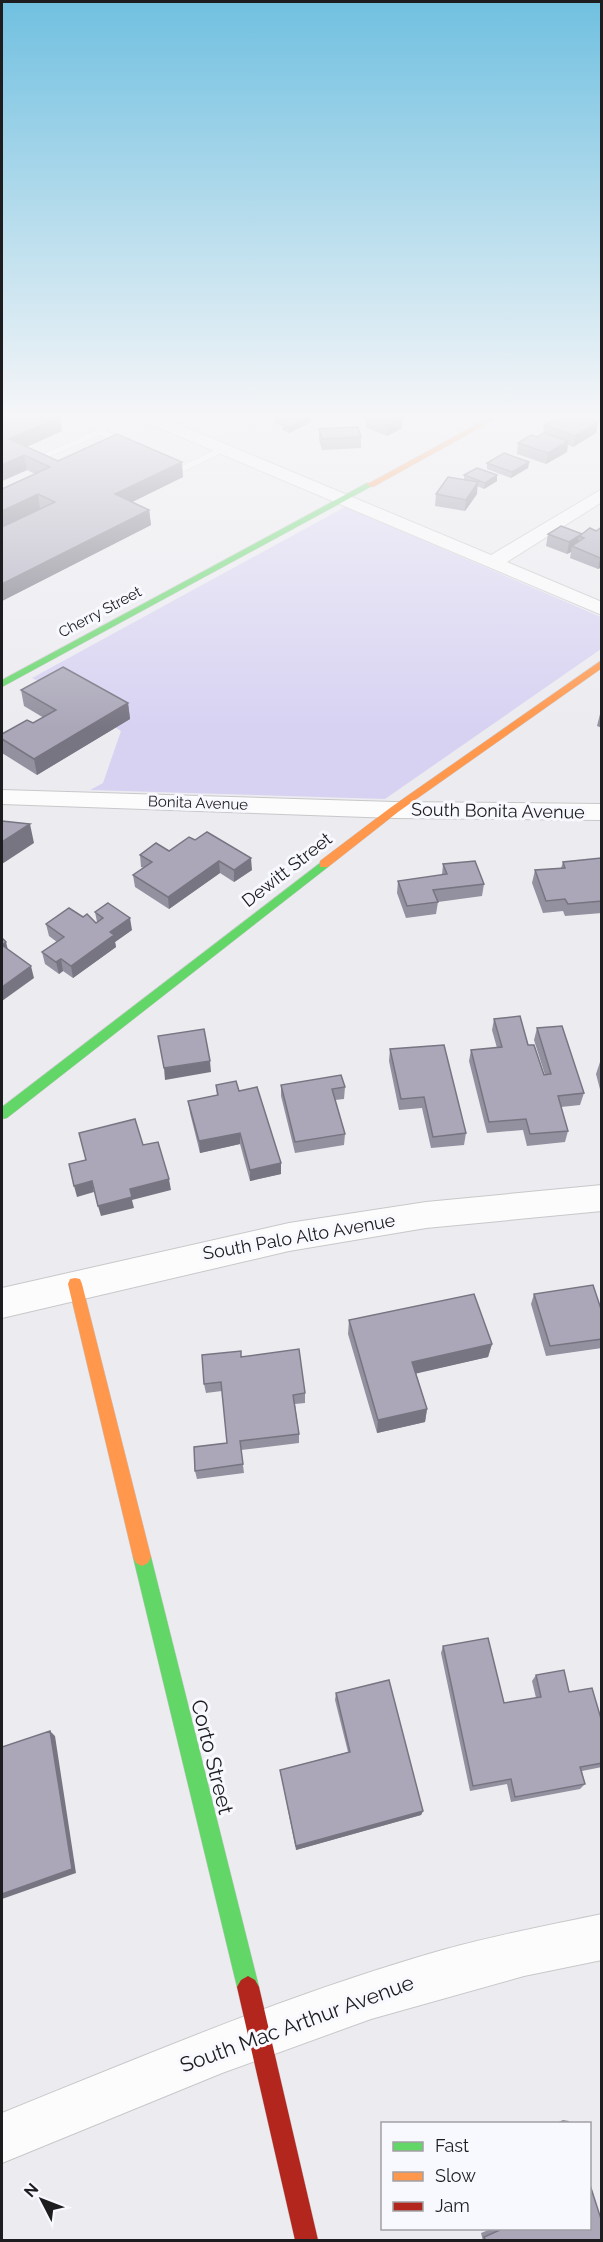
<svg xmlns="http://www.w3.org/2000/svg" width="603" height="2242" font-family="Raleway,sans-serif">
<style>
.green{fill:#d7d2f2}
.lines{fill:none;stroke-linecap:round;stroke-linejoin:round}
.lane-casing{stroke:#c8c8ca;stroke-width:1}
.street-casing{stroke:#c8c8ca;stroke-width:2}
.fast-casing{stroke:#c8c8ca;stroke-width:1}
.slow-casing{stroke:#c8c8ca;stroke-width:1}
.jam-casing{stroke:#c8c8ca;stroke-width:1}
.lane{fill:#fcfcfd;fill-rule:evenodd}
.street{fill:#fcfcfd;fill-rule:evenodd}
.fast{fill:#63d668;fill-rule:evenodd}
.slow{fill:#ff974d;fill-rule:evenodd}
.jam{fill:#b3261e;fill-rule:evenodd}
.wall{fill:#93909f}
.shaded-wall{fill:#787582}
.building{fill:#aba7b9;stroke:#787582;stroke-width:1.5}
.labels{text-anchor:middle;stroke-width:6;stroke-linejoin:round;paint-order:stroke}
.far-street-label{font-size:15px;fill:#1d1d1f;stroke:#f8f8ff}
.street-label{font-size:18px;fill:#1d1d1f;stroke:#f8f8ff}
.near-street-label{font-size:21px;fill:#1d1d1f;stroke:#f8f8ff}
</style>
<rect width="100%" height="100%" fill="#ecebf0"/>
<path class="green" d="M345,507L601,617V649L385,799L90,790L103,783L121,731L60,692L32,678Z"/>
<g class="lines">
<g class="lane-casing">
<path id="lane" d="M105,415H113L105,431L133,443V447H127L100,435L39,461L32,459L97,430Z
M223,446L227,449L226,451L184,471L162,460L166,457L184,465Z"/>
</g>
<g class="street-casing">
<path id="street" d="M134,415H156L491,555L602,489V502L507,562L602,602V615L136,418Z
M2,790L394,802L602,804V820L394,818L2,804Z
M602,1185V1211L426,1228L289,1251L2,1318V1288L289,1223L426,1202Z
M602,1914V1960L524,1976L371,2019L222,2073L2,2163V2113C148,2054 294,1992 446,1949C497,1935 549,1925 602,1914Z"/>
</g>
<g class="fast-casing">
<path id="fast" d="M367,483L374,485L2,687V680Z
M324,860L330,864L328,867L7,1118L2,1119V1107Z
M142,1548L148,1551L151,1557L259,1987L255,1994L248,1998L241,1994L237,1987L133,1557L136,1551Z"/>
</g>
<g class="slow-casing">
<path id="slow" d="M494,415H503L373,487L366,485Z
M602,660V668L398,812L328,867H320V861L390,808Z
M75,1278L80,1279L82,1284L151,1557L148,1563L142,1566L136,1563L133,1557L68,1284L70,1279Z"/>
</g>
<g class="jam-casing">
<path id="jam" d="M248,1976L255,1980L259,1987L318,2240H295L237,1987L241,1980Z"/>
</g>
<use href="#lane" class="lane"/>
<use href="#street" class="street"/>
<use href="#fast" class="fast"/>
<use href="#slow" class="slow"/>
<use href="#jam" class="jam"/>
</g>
<path class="wall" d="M2,415L62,431L27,447L58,461L183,477L132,502L149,510L151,525L2,601V489L35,474L27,470L2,481Z
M366,415H400V416L403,417L402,428L387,436L366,428Z
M311,416V422L289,433L282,430V426L274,423V417Z
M544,425L596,433L573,447L568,445L567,452L546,464L517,454L518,443L537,437L543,433Z
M319,429L361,437V448L322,450L319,440Z
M529,462L528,468L511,478L487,469V463Z
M464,475H497V481L484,489L477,486V494L465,511L435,506L436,494L464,480Z
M596,531L602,567L598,569L570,558L571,552L567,554L546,546L548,534H582Z
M21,690L128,703L130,719L37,775L2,753V734L33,723L44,718L24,706Z
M602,713V728L597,726L600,714Z
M189,837L252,870L234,882L220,873L169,909L135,887L133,875L144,868L141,867L140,855L169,851Z
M602,860V913L565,916L563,911L543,913L532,883L535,870L561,868L563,862Z
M443,864L484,884L482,896L438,902L436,914L406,918L397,893L398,881L442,875Z
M95,912L132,930L115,942L116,947L73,978L63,971L59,974L45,964L42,952L57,942L49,936L46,924L83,917L96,923L97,922Z
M494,1019L528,1045L544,1075H545L534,1040L537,1028L584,1093L580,1105L561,1107L568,1131L565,1142L527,1146L523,1130L487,1133L469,1061L471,1050L497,1048L492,1030Z
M390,1049L466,1133L464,1145L431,1148L422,1108L399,1110L389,1061Z
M600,1062H602V1097L596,1074Z
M216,1085L239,1091L281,1163V1174L250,1181L240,1144L200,1153L190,1113L188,1101L217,1096Z
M281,1085L345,1087L344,1099L335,1100L345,1134L344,1145L295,1153L281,1096Z
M534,1294L602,1312V1348L546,1356L531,1304Z
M349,1320L492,1344L488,1357L416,1373L427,1409L425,1422L377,1433L348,1334Z
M241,1357L305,1393V1403L295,1404L299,1434V1443L241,1450L244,1473L197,1479L195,1471L227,1443L222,1391L206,1393L204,1384Z
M443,1646L504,1703L536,1698L532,1681L536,1675L569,1692L602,1722V1767L582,1771L585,1784L580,1789L511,1802L507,1784L470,1791L441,1653Z
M336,1693L423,1811L421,1815L296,1850L280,1770L348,1752L335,1700Z
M563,2120L569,2121V2124H554Z
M491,2229H590L602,2241H483L481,2233Z"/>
<path class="shaded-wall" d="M391,415H400L399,419L403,417L402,428L387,436L388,425Z
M311,416V422L289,433V427Z
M60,417L62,431L12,453L9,439Z
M598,422L596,433L573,447L575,436Z
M568,441L567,452L546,464L548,453Z
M24,455L27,470L2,481V465Z
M182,462L183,477L116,510L115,494Z
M529,462L528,468L511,478L512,472Z
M497,475V481L484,489L485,483Z
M478,482L477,494L465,511L466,500Z
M38,494L40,509L2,527V511Z
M149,510L151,525L2,601V584Z
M579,536L577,548L572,546L571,552L567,554L569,542Z
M602,557V567L598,569L600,558Z
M128,703L130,719L37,775L34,759Z
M30,824L34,843L2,864V842Z
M251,858L252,870L234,882V870Z
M219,861L220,873L169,909L168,897Z
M130,918L132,930L115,942L116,947L73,978L71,966L110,932Z
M6,942L9,954L2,945Z
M61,959L63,971L59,974L56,962Z
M31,966L34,978L2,1001V987Z
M210,1061L211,1072L165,1080L164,1068Z
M240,1133V1144L200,1153L199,1141Z
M281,1163V1174L250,1181V1170Z
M169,1179L171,1190L132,1200L134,1208L101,1216L98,1206L130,1189Z
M92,1181L94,1192L77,1197L74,1186Z
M492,1344L488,1357L410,1375L412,1362Z
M427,1409L425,1422L377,1433L378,1420Z
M50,1731L55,1736L76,1873L2,1899V1894Z
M423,1811L421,1815L296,1850V1846Z"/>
<path class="building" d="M2,415H56L60,417L9,439L58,461L117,434L182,462L115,494L149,510L2,584V527L55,502L38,494L2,511V489L50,467L24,455L2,465Z
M278,415H307L311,416L289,427L282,424L286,422L274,417Z
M371,415H396L403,417L388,425L366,417Z
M570,415H578L598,422L575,436L544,425L557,418L562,420Z
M358,427L361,437L322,439L319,429Z
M544,433L568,441L548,453L518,443L531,435L537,437Z
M504,453L529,462L512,472L487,463Z
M477,468L497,475L485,483L464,475Z
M448,477L478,482L466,500L436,494Z
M561,526L582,534L590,528L596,531L602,527V557L600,558L572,546L584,538L579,536L582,534L569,542L548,534Z
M63,667L128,703L34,759L2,739V734L27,720L33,723L56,710L21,690Z
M2,821L30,824L2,842Z
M207,832L251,858L234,870L219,861L168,897L133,875L152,862L140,855L156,843L169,851L189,837L195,840Z
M601,858L602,860V901L568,904L565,899L546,901L535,870L565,868L563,862Z
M475,861L484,884L433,890L438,902L407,906L398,881L447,874L443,864Z
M108,903L130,918L110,932L114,935L71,966L61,959L56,962L42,952L64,937L46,924L69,908L83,917L87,914L96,923L103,918L95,912Z
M2,938L6,942L2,945L31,966L2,987Z
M520,1016L528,1045H534L544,1075L551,1074L537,1028L562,1026L584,1093L558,1096L568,1131L530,1134L526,1119L489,1122L471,1050L502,1047L494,1019Z
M204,1029L210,1061L164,1068L158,1036Z
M444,1045L466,1133L433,1137L424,1097L401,1099L390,1049Z
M341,1075L345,1087L332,1089L345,1134L295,1142L281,1085Z
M236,1081L239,1091L257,1087L281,1163L250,1170L240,1133L199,1141L188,1101L218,1095L216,1085Z
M135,1119L143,1145L158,1142L169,1179L130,1189L132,1197L98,1206L92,1181L74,1186L69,1164L86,1160L79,1133Z
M593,1285L602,1312V1339L550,1346L534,1294Z
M474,1294L492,1344L412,1362L427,1409L378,1420L349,1320Z
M299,1349L305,1393L293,1395L299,1434L240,1441L243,1464L195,1471L194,1447L227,1443L221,1382L204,1384L202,1355L241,1351V1357Z
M488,1638L504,1703L541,1697L536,1675L564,1670L569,1692L592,1688L602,1722V1763L580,1767L585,1784L515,1797L511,1779L473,1786L443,1646Z
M389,1680L423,1811L296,1846L280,1770L350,1752L336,1693Z
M50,1731L72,1869L2,1894V1747Z
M590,2185L602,2222V2241H486L484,2237L502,2229H590Z"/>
<linearGradient id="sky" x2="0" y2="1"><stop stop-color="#70c0e0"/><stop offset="0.57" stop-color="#f6f6f8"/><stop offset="1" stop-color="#f6f6f8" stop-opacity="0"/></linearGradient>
<rect width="603" height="729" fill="url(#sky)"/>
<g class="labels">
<g class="far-street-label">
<text transform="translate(100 612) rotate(-28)" y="5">Cherry Street</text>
<text transform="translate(198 803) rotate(2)" y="5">Bonita Avenue</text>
</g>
<g class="street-label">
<text transform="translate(498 811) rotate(1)" y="6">South Bonita Avenue</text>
<text transform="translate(287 870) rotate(-38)" y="6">Dewitt Street</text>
<text transform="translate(299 1237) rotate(-10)" y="6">South Palo Alto Avenue</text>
</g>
<g class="near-street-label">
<text transform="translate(212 1757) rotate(76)" y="7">Corto Street</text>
<text transform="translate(297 2024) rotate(-20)" y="7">South Mac Arthur Avenue</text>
</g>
</g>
<rect width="603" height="2242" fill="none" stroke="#1d1d1f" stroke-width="6"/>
<rect x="381" y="2122" width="210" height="108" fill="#f8f8ff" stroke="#a0a0a5" stroke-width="1.5"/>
<rect x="393" y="2142" width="30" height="9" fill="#63d668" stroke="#a0a0a5" stroke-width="1.5"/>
<text x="435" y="2152" font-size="18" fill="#1d1d1f">Fast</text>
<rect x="393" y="2172" width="30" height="9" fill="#ff974d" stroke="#a0a0a5" stroke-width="1.5"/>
<text x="435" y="2182" font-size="18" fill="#1d1d1f">Slow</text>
<rect x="393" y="2202" width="30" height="9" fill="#b3261e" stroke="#a0a0a5" stroke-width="1.5"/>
<text x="435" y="2212" font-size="18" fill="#1d1d1f">Jam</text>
<g transform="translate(42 2200) rotate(312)" stroke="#f8f8ff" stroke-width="4.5" paint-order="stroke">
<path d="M0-4.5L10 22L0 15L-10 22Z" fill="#1d1d1f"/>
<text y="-9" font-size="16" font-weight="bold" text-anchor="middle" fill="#1d1d1f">N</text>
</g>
</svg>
